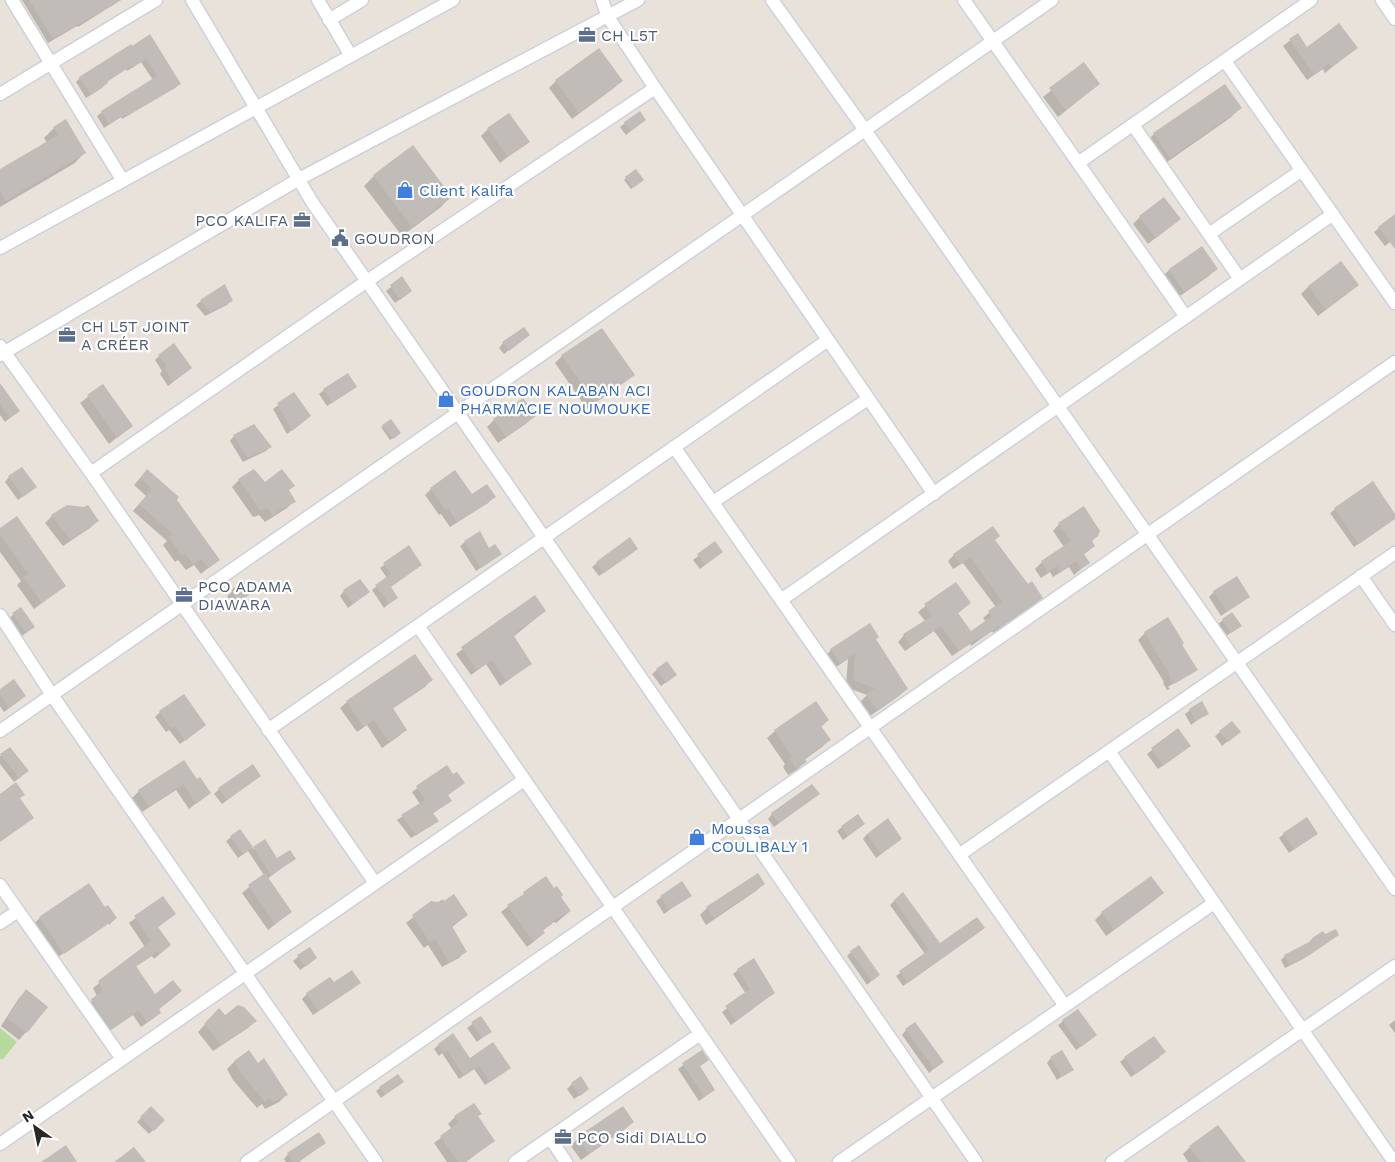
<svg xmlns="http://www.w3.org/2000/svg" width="1395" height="1162" font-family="'Work Sans',sans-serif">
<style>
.green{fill:#b4db9b}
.shadow{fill:#0003}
.building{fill:#c1bcb7}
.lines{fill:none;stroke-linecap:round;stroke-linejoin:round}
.minor-casing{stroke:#cdd1db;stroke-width:15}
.minor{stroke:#fff;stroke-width:12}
.labels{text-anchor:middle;stroke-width:4.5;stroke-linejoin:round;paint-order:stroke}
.service-label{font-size:16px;fill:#4e5e75;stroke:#fff;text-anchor:start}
.shop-label{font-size:16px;fill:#366cbe;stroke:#fff;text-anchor:start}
</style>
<rect width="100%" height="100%" fill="#e9e2da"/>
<path class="green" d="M0,1028L17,1042L2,1060L0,1058Z"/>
<path class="shadow" d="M22,0H121L78,27L77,26L48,43Z
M1297,35L1307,49L1356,48L1325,73L1323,69L1307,80L1283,46Z
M132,47L180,83L175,88L122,119L121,117L104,128L97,116L102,112L153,80L141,62L127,71L126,69L106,82L102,88L86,98L76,82L80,78Z
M1084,64L1099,84L1058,117L1043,97Z
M556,81H621L614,88L572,119L549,88Z
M1224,85L1240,108L1230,118L1160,167L1144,144L1154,134Z
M645,120L626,135L620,127L625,123Z
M54,128L84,153L75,163L0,207V171L47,143L44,138Z
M488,129L528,141L500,163L481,136Z
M413,147L450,197L441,207L402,236L364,186L374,176Z
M626,178L641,182L631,189L624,180Z
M1395,215V238L1385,246L1374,232Z
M1140,217L1179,219L1148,244L1133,224Z
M1202,248L1216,268L1209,276L1177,298L1162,277L1169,270Z
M402,278L406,295L395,303L386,291Z
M1358,285L1318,316L1301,294L1309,286Z
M231,300L227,305L205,316L196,305L201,301Z
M528,335L504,354L499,348L503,343Z
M159,356L191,368L168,386L160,374L162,371L155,360Z
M562,356L633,374L626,381L587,409L555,363Z
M103,385L131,426L109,444L80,403Z
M356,386L327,406L319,394L324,390Z
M0,393L18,411L5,422L0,415Z
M294,394L304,421L287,434L273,409Z
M534,415L527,423L498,443L487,427L494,420Z
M383,426L398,435L390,440L381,427Z
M234,436L270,447L266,451L243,462L230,441Z
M254,471L264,484L288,490L294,501L287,508L265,522L259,515L253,517L232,487L239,480Z
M9,477L35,487L18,500L5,482Z
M140,478L176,500L218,560L201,574L194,565L186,570L178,560L175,562L163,545L167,541L133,511L146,496L134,485Z
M431,489L472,496L494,497L488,503L450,527L441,514L439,515L425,495Z
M1335,509L1395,516V518L1354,547L1330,513Z
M52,516L97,521L90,528L63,546L45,523Z
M1059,524L1091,542L1094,546L1083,555L1088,563L1074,575L1069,567L1053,577L1050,572L1041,578L1035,569L1042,562L1064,547L1053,531Z
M0,530L65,586L34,609L17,585L21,581L0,552Z
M994,541L1028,585L1041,597L1035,604L993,633L992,631L971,646L970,644L952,656L934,631L905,651L898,642L904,635L925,621L918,612L955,583L970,603L957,614L971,633L986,622L983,618L996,607L963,563L953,569L948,561L954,555Z
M465,542L495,558L476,571L460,546Z
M715,543L717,556L700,569L693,560Z
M409,547L390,588L397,597L384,608L372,590L387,578L380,568Z
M632,553L599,576L592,567L597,563Z
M243,583L250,593L234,606L227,596Z
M344,591L368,592L348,608L340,596Z
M1214,592L1249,596L1221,616L1209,597Z
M535,596L545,611L513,637L531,664L500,686L486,664L471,675L456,654Z
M20,609L33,627L21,637L8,619Z
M1167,619L1196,669L1190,675V673L1168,687L1170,689L1167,690L1163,683L1164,682L1138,640L1145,633Z
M1223,620L1240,626L1226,636L1218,624Z
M875,640L906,689L899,696L870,716L860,702L867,695L848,688L846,685L848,659L832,670L824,657L831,650Z
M415,656L431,680L425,687L392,709L405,730L399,736L382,748L367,725L357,732L340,708L347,702Z
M657,670L671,679L661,686L652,674Z
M0,690L20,700L4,712L0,706Z
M1190,710L1207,713L1191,725L1185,714Z
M160,712L205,725L180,744L169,730L166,732L155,717Z
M828,720L821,727L829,740L822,747L804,760L805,761L798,769L788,775L783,767L785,764L767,738L775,731Z
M1178,730L1185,750L1158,769L1147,754Z
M1220,732L1234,736L1222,746L1215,736Z
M10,749L22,776L14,782L0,764V756Z
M446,767L453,776L463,783L447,796L450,801L432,814L438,821L433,825L411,838L397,820L420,804L412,792Z
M260,776L222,804L214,794L219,789Z
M197,781L209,793L189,809L176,790L142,812L132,798L139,791Z
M818,794L774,827L768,819L772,814Z
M864,824L843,840L837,831L842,827Z
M240,830L253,849L264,841L276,860L294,859L267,879L291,912L268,930L242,893L264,875L248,851L238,858L226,841Z
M867,834L901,839L876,858L863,839Z
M1284,834L1311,838L1289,853L1279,838Z
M545,878L570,911L556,923L553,922L542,931L544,933L537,939L527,947L501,912Z
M682,882L690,895L664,914L656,901Z
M763,884L756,891L706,925L700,915L707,908Z
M1162,893L1155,900L1106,936L1095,920L1102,913Z
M163,898L174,914L157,928L170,945L154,959L152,956L135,967L155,996L174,997L158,1010L160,1012L154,1018L141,1027L133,1015L105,1034L86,1006L97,996L93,988L145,947L129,923Z
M895,900L940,945L979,932L903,986L896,976L925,954L890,905Z
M431,903L467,915L451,928L465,951L459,958L442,967L428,945L424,948L406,923Z
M105,908L116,918L109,925V922L58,957L59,958L56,961L32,925L40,918Z
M1322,932L1324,936L1338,935L1303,959L1285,968L1281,960L1285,956L1310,944L1309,942L1312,939Z
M309,948L311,962L300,970L293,961Z
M851,952L878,975L867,985L847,956Z
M738,970L774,993L731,1025L722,1012L746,994L733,974Z
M334,984L355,987L313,1015L302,999L307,994Z
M26,991L47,1008L19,1040L1,1026L19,998Z
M1077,1010L1090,1040L1076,1050L1058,1025Z
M212,1017H224L255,1021L248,1028L213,1051L198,1032Z
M481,1017L490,1031L477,1042L467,1028Z
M1395,1020V1033L1389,1025Z
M906,1030L942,1062L929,1073L902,1035Z
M438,1045L470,1060L505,1072L485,1085L474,1069L459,1079L442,1053L439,1056L434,1049Z
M701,1052L707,1060L699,1067L714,1090L699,1101L678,1069Z
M1160,1057L1131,1077L1120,1062L1125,1058Z
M1051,1058L1072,1069L1057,1080L1047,1063Z
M235,1061L258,1065L286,1095L279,1102L265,1109L262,1104L257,1108L233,1080L227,1069Z
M402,1082L381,1098L376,1091L380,1088Z
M572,1084L583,1093L574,1099L567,1089Z
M151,1108L163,1120L149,1134L137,1122Z
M480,1114L477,1117L493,1141L466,1162H447L434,1143L452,1129L448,1124L455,1117Z
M633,1122L625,1129L581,1160L571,1146L578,1138Z
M324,1143L299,1162H286L284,1159L288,1154Z
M1190,1147L1239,1162H1188L1183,1154Z"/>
<path class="building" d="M29,0H121L53,39Z
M1339,23L1358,48L1332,67L1330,63L1314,75L1289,39L1298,33L1307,47Z
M150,34L181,84L127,116L126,114L109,124L101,111L157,76L146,59L132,68L131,66L107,82L108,83L91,95L79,77L131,44L132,46Z
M599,48L623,81L579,113L555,80Z
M1084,62L1100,84L1066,110L1049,88Z
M1225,84L1242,108L1170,158L1153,133Z
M640,111L646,120L631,131L624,122Z
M509,113L530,142L508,157L487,128Z
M66,119L86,153L6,201L0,191V169L58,135L53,127Z
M413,145L452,197L412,227L373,175Z
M636,169L644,180L633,188L625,177Z
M1164,197L1181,219L1156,238L1139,216Z
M1395,214V249L1378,227Z
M1202,246L1218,269L1184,292L1169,269Z
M1341,261L1359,285L1326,310L1308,286Z
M402,276L412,291L400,300L390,285Z
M225,284L233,301L210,312L200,300Z
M524,327L530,335L509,351L502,342Z
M602,328L635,375L595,403L561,355Z
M174,343L192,368L173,382L164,368L167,366L158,355Z
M348,373L357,387L332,403L323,389Z
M0,383L20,411L10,418L0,404Z
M103,384L133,426L117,438L87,395Z
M294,392L311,416L292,431L277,403Z
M523,398L536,416L506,437L493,419Z
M391,419L401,433L393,439L382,425Z
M254,424L272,447L248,458L233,435Z
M22,467L37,487L23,497L8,476Z
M147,469L179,497L177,500L220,560L209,568L201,559L193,564L186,554L182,556L169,537L173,534L139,504L152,489L140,478Z
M254,469L265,482L282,469L295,486L289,490L296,502L281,509L273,516L267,508L260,510L238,479Z
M455,470L472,494L487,484L496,497L457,522L448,508L446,510L430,488Z
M1373,481L1395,514V519L1359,544L1334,508Z
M67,505L84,507L88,505L99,521L71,540L51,515Z
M1084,506L1100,531L1098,536L1092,541L1095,546L1084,554L1090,563L1081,569L1076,561L1060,572L1057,566L1048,572L1041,561L1071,541L1058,523Z
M17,516L66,586L42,603L23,577L28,574L0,535V528Z
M993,526L1000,536L995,540L1028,584L1032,581L1043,598L1000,627L999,626L978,641L976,639L959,651L941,626L911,646L903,634L932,616L924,604L956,582L971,603L958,613L971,631L992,616L988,611L1002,601L970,557L960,564L953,554Z
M480,531L489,548L495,544L502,554L481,568L464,541Z
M630,537L638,549L604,573L596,562Z
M715,541L723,552L705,565L697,554Z
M409,545L422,565L391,587L398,598L389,604L375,585L391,574L383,563Z
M1237,576L1250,597L1227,612L1213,591Z
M360,579L370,592L353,604L343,590Z
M243,581L252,593L239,602L231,590Z
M535,595L546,611L515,633L516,635L514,636L532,664L506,681L492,660L477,670L461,647Z
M21,607L35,627L26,633L12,613Z
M1232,612L1242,626L1231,633L1222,619Z
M1168,617L1184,643L1182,645L1198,670L1174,684L1169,676L1170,675L1144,632Z
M870,623L879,637L876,639L908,689L877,710L866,694L875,688L855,681L853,677L855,653L840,664L830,649Z
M415,654L433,680L393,708L407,730L389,742L374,720L364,727L346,701Z
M667,661L677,675L666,683L656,669Z
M14,679L26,696L9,708L0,695V689Z
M184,694L206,725L185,741L175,726L171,728L159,711Z
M816,701L829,720L821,726L831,740L804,758L807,762L796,769L789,758L792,757L774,730Z
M1202,701L1209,714L1196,721L1189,709Z
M1232,721L1241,732L1228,742L1219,731Z
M1178,728L1191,746L1163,766L1151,748Z
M10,747L29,771L19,778L0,754Z
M184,760L197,779L200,777L211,793L196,804L183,784L149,807L138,790Z
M253,764L261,776L227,800L218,788Z
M447,765L453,774L457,772L465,783L448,795L452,801L433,813L439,821L416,835L401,815L425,800L416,786Z
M16,782L25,795L20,798L34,818L0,842V794Z
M812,784L820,794L779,823L771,813Z
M858,814L865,824L848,836L841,826Z
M1307,817L1318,834L1294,849L1283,833Z
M888,818L902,839L881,854L867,834Z
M240,829L253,847L243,854L230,836Z
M265,839L277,858L290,850L296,859L271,875L253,847Z
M265,873L292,912L275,924L248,885Z
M758,873L765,884L714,918L706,907Z
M546,876L554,888L557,886L563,895L561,897L571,911L553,921L552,924L543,930L545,933L533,941L507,905L524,894L523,892Z
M1151,876L1164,893L1114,930L1101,912Z
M682,881L692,896L669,910L660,896Z
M89,883L105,907L108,905L117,918L64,954L39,917Z
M903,892L940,943L977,917L985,928L908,983L899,971L929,950L894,900Z
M454,894L468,915L452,926L467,952L449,962L435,939L430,943L412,915L431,901L438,902L443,899L444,901Z
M163,896L176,914L158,927L171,945L160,954L158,951L136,966L155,994L173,980L182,991L159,1009L161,1013L147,1022L139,1010L111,1029L91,999L103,991L98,981L151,941L134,916Z
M1336,929L1339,935L1308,956L1289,965L1284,955L1313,940L1312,938L1323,931L1325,934Z
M859,945L880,975L872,981L850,951Z
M310,947L317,958L305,967L297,955Z
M754,958L775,993L752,1008L753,1009L736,1021L725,1006L750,989L737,969Z
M352,970L361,983L318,1011L306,993L330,977L334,982Z
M26,989L48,1007L27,1033L7,1018Z
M238,1005L244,1007L257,1021L221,1045L204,1024L219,1008L225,1015Z
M1078,1009L1097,1035L1081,1047L1062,1020Z
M481,1016L492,1032L482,1038L471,1022Z
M915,1022L944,1062L934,1069L905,1029Z
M453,1033L470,1058L493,1042L511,1068L490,1082L479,1066L464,1076L447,1050L444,1052L438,1044Z
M1154,1036L1166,1052L1136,1074L1124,1057Z
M249,1050L258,1063L264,1058L288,1095L273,1102L269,1098L265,1102L240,1072L234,1061Z
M702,1050L709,1060L700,1066L715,1090L704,1097L682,1063Z
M1062,1050L1074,1070L1062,1077L1050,1057Z
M398,1074L404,1082L385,1095L379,1087Z
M581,1076L589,1089L580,1096L571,1083Z
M474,1103L482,1114L478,1116L495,1141L465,1162H458L440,1136L458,1123L454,1116Z
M151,1106L165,1120L154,1131L140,1117Z
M623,1106L634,1122L589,1154L577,1137Z
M1218,1125L1246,1162H1201L1189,1146Z
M319,1132L326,1143L298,1162H293L287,1153Z
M66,1145L77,1162H41Z
M134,1147L146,1162H114Z"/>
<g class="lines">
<g class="minor-casing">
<path id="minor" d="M12,0L123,181
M192,0L312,202L976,1162
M318,0L351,56
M602,0L608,17L655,88L934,494
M772,0L865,130L1395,889
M964,0L1186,317
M1382,0L1395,19
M329,20L362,0
M1225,61L1395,303
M0,94L156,0
M1133,125L1240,279
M1078,163L1311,0
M1209,234L1302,170
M0,248L453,0
M0,346L91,473L375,883
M0,355L299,179L638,0
M674,447L1065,1006
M91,473L367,281L655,88
M713,502L868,399
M1361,576L1395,625
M781,600L1333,214
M0,615L52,695L376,1162
M418,626L789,1162
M268,730L828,340
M0,731L1052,0
M1109,751L1394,1162
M959,855L1395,553
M0,885L122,1059
M0,923L18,911
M550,1138L566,1162
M0,1144L524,780
M247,1162L1395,362
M515,1162L700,1034
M839,1162L1214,903
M1112,1162L1395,966"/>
</g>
<use href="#minor" class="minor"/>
</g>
<defs>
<g id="office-bare" transform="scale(1.35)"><path d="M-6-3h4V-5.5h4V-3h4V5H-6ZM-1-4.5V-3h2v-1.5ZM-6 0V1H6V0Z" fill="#5c6f8a" stroke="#fff" stroke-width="2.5" paint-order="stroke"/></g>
<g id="shop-bare" transform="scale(1.35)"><path d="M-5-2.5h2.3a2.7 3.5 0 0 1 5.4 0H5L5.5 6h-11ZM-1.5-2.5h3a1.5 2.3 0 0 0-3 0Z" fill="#3f7fe0" stroke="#fff" stroke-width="2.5" paint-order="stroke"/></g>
<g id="civic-bare" transform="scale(1.35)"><path d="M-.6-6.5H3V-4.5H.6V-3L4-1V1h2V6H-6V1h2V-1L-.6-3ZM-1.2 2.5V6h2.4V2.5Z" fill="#5c6f8a" stroke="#fff" stroke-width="2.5" paint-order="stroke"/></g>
</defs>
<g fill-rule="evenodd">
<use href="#office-bare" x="587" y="35"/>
<use href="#shop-bare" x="405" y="190"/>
<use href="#office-bare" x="302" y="220"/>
<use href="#civic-bare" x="340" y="238"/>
<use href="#office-bare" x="67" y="335"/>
<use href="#shop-bare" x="446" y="399"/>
<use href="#office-bare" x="184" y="595"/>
<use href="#shop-bare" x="697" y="837"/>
<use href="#office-bare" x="563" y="1137"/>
</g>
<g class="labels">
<g class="service-label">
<text x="601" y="41">CH L5T</text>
<text x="288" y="226" text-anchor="end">PCO KALIFA</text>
<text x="354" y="244">GOUDRON</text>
<text x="81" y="332">CH L5T JOINT<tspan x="81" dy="18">A CRÉER</tspan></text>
<text x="198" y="592">PCO ADAMA<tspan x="198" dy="18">DIAWARA</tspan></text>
<text x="577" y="1143">PCO Sidi DIALLO</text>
</g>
<g class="shop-label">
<text x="419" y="196">Client Kalifa</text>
<text x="460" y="396">GOUDRON KALABAN ACI<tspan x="460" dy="18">PHARMACIE NOUMOUKE</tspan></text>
<text x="711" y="834">Moussa<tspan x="711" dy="18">COULIBALY 1</tspan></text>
</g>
</g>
<g transform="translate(35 1127) rotate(327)" stroke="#ffffff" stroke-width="4" paint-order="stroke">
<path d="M0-4L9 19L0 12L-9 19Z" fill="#282828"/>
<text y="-8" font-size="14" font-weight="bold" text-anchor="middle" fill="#282828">N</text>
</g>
</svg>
